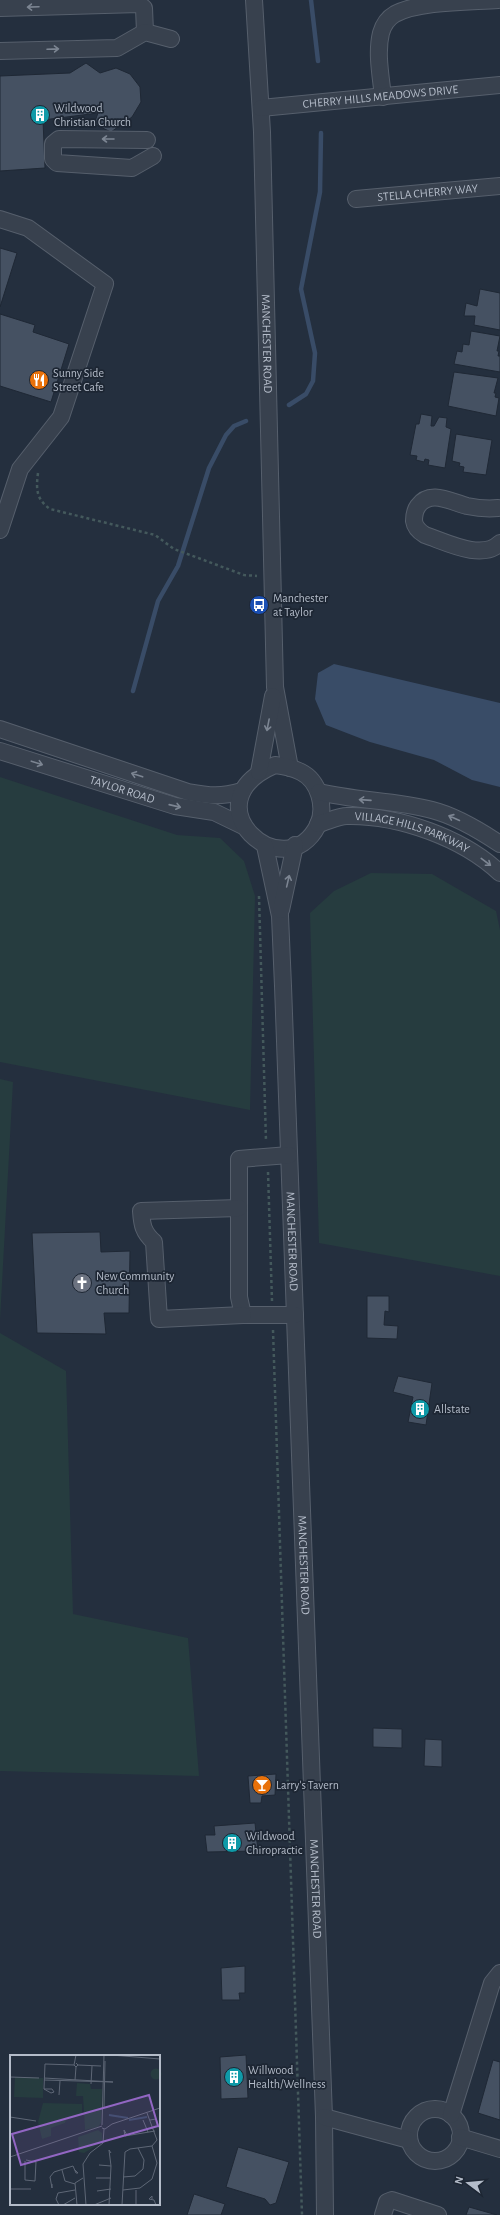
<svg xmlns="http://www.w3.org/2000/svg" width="500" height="2215" font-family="'Alegreya Sans',sans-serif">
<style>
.green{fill:#263c3f}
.water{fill:#394c67}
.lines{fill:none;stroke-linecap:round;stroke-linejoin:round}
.stream{stroke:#394c67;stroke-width:4.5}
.building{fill:#455162;stroke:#1f2835}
.minor-casing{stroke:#565f6c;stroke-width:18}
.path{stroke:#44595c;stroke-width:2.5;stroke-dasharray:3 3;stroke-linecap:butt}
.minor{stroke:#38414e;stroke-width:16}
.oneway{stroke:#7c8592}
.labels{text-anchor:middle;stroke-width:3.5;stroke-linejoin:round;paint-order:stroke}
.street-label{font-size:12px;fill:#b4bcc9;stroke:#1d2633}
.poi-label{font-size:12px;fill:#b4bcc9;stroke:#1d2633;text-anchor:start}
.inset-river{fill:none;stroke:#394c67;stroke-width:2}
.inset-road{fill:none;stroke:#5e6776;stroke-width:1}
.view{fill:#9266c3;fill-opacity:0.15;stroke:#9266c3;stroke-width:2}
.inset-edge{fill:none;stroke:#b4bcc9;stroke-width:2}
</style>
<rect width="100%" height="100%" fill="#242f3e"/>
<path class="green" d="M0,777L177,835L220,838L244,861L255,896L250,1110L0,1062Z
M371,873L432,874L496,911L500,930V1276L319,1243L310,913L334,891Z
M0,1079L13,1082L0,1320Z
M0,1333L66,1371L73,1614L188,1638L199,1776L0,1771Z"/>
<path class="water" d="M334,664L500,703V787L472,780L434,760L370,742L326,725L315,699L318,673Z"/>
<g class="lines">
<path class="stream" d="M311,0L318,61
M289,405L306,394L313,381L315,353L301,289L320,192L321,133
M133,691L158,601L178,566L209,468L226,435L234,426L246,421"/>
</g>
<path class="building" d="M86,63L100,73L116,68L130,74L140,87L141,102L132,117L111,132L94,124L98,113L43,120L45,168L0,171V76L70,73Z
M0,248L17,253L0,307Z
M480,289L500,293V330L474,325L475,316H464L466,303L477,306Z
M0,314L35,325L33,332L69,344L51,402L0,386Z
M471,331L500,336L497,351H499L498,356H500V372L454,364L457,351L462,352L463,344L469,345Z
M454,372L498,378L494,393H496L495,397L499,398L496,416L448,406Z
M421,414L432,416L431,426H434L439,417L447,418L446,427L451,429L445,468L428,465L429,460L425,459L424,462L416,460L417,456L410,455L416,424H419Z
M456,434L492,440L486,475L463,472L464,467L459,466L460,463L452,461Z
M100,1232L101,1252L130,1251L129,1313H104L106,1334L37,1333L32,1233Z
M367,1296H389V1312L385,1311L384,1325L398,1326L397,1339L367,1338Z
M398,1376L432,1383L426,1425L408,1422L413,1397L393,1392Z
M373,1728L402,1729V1748L373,1747Z
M425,1739L442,1740V1767L424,1766Z
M276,1774L275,1795L262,1796L261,1803H250L248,1776Z
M255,1823L258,1851L207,1852L205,1835H215L214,1826Z
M245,1966V1993H239L240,2000H222L221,1968Z
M246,2055L248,2098L221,2099L220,2057Z
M493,2060L500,2062V2120L478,2113Z
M238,2147L289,2162L276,2203L270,2205L265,2199L226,2187Z
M194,2194L225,2204L221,2215H187Z
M469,2207L497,2215H466Z"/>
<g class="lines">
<g class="minor-casing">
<g id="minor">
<path id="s1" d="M254,0L262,132L275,687L290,768"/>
<path d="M0,8L139,4L144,8L145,32"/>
<path d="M0,51L117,48L145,32L171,39"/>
<path d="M383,97C381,77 376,53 381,33C383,26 388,18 395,14C419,1 470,2 498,0"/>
<path id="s2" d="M261,108L500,85"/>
<path d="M147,140L59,139L53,144V159L57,163L132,168L153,156"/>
<path id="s3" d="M356,199L500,186"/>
<path d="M0,219L28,228L105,284L61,417L20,469L0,530"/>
<path d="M498,508C488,509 477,508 467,506C451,502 430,489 418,506C415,510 414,516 414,521C415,528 420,532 425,535C446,542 482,561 500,543"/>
<path d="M0,729L188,792C210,796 221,797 242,791"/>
<path id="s4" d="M0,751L175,806L214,812L243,826"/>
<path d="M275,765C284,766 293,768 301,772C319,781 326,807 318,825C285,891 186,803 275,765Z"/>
<path d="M259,772L273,696"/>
<path d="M319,792C356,801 395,800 432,810C456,816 479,830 500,844"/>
<path id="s5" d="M318,824C327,822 338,816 347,816C399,815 463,838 500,873"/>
<path id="s6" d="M265,846L280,916L283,986L324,2117L325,2215"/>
<path d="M281,910L295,845"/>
<path d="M289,1155L239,1159V1297L243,1315H295"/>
<path d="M239,1208L141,1211C142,1225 143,1232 154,1242L159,1319L243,1315"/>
<circle cx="435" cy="2135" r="26"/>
<path d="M451,2115L492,1983L500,1973"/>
<path d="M324,2117L409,2140"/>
<path d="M460,2137L500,2149"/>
<path d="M383,2215L387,2202L392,2200L438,2215"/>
</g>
</g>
<path class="path" d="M38,473C36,489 36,499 50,509L155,535L174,549L244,575L257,576
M259,896L266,1141
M268,1172L272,1301
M273,1330L302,2215"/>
<use href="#minor" class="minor"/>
</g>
<defs><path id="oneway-shaft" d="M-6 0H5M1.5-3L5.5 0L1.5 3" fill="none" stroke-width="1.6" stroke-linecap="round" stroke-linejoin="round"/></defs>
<g class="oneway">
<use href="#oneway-shaft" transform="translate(33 7) rotate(178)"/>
<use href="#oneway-shaft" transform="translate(53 49) rotate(-2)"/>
<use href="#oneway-shaft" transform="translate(108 139) rotate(-180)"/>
<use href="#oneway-shaft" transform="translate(268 725) rotate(101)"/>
<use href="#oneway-shaft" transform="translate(37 763) rotate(18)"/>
<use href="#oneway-shaft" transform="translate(137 775) rotate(-162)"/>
<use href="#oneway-shaft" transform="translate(365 800) rotate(-176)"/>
<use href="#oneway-shaft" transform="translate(175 806) rotate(13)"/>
<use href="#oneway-shaft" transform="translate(454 818) rotate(-156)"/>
<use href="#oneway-shaft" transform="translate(486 862) rotate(37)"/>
<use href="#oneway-shaft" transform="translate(288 881) rotate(-77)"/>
</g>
<defs>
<g id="building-disc" transform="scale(1)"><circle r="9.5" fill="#0f9aa8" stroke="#1d2633"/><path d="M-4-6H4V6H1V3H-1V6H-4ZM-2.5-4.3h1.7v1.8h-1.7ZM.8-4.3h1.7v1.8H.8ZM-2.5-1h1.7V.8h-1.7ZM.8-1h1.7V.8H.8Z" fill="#fff"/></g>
<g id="restaurant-disc" transform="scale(1)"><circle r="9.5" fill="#e8710a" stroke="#1d2633"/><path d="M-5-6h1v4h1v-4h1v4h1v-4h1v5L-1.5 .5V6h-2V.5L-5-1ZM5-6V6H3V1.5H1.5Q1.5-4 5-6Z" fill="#fff"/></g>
<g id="bus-disc" transform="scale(1)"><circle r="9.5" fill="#1a4fb4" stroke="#1d2633"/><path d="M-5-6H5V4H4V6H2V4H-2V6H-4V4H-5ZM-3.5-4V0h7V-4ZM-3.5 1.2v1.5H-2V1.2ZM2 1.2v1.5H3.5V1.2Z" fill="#fff"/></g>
<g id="church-disc" transform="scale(1)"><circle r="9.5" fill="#6b7280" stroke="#1d2633"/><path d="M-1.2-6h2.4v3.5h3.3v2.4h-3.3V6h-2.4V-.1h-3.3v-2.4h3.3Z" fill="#fff"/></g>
<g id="bar-disc" transform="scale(1)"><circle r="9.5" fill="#e8710a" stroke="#1d2633"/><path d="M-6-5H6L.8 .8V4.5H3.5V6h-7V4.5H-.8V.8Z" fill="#fff"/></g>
</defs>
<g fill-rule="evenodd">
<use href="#building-disc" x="40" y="115"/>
<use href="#restaurant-disc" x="39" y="380"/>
<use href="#bus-disc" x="259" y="605"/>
<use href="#church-disc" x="82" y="1283"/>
<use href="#building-disc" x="420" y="1409"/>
<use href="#bar-disc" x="262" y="1785"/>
<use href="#building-disc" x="232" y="1843"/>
<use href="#building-disc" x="234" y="2077"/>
</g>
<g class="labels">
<g class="street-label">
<text dy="4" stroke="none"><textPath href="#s2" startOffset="120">CHERRY HILLS MEADOWS DRIVE</textPath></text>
<text dy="4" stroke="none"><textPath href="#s3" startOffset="72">STELLA CHERRY WAY</textPath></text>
<text dy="4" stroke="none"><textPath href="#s1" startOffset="344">MANCHESTER ROAD</textPath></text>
<text dy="4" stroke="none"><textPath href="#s4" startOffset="128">TAYLOR ROAD</textPath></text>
<text dy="4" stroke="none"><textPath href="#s5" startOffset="98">VILLAGE HILLS PARKWAY</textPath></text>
<text dy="4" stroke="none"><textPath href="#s6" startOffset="397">MANCHESTER ROAD</textPath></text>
<text dy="4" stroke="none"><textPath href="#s6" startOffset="721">MANCHESTER ROAD</textPath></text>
<text dy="4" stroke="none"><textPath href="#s6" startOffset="1045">MANCHESTER ROAD</textPath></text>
</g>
<g class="poi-label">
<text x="54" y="112">Wildwood<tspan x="54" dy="14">Christian Church</tspan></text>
<text x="53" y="377">Sunny Side<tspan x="53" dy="14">Street Cafe</tspan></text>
<text x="273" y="602">Manchester<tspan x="273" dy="14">at Taylor</tspan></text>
<text x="96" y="1280">New Community<tspan x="96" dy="14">Church</tspan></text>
<text x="434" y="1413">Allstate</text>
<text x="276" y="1789">Larry's Tavern</text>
<text x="246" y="1840">Wildwood<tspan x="246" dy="14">Chiropractic</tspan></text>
<text x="248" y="2074">Willwood<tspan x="248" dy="14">Health/Wellness</tspan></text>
</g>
</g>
<g transform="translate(10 2055)">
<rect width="150" height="150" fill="#242f3e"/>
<path d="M140.5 19a5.5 5.5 0 1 1 11 0a5.5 5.5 0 1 1-11 0ZM5,22L33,23V43L4,42ZM67,28L80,29L81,34H92L91,68L88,72L75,75L73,41H66ZM33,48L72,49V60L57,63L55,68L41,73V81L32,84L28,67ZM88,75L92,78V87L74,98L69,97L68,82Z" fill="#263c3f"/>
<path class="inset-river" d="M99,60L118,63M119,65L137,62"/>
<path class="inset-road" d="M101,0L150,4M66,8L68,10L66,12L64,10L66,0M68,10L91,11M0,22L29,23M34,23L103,27L34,25M65,25L66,12M81,29L82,11M34,34L35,9L64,10M34,34H42L44,37L41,38ZM49,40L50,26M94,52L95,6M0,62L26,66M133,65L138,77M140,65L146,64L150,75M92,70L94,0M92,73L95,74L102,69L150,53M117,80L114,75L115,81L145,76M0,102L92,71M15,106V125L25,126L26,107L16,105M89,110L101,111M52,115L55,126L65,129M113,122L125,121L133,114L134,105L128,93M86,123H101M42,129V133L40,122L44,117L63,111L66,118H68L65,115M0,134H21M113,135L130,133L142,124L147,108L142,91M126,135V150M87,136L101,134M142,144V141L139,144L144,145L146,150M49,150L46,144L48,138L65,135M53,150L65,143M67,150L65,128L73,123M76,150L73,109L80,98L93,88L94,74M84,150L101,143M99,150L101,111L99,95L101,98M112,150L115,97L120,94L142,91L147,85L137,58"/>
<path class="view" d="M139,40L148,71L11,110L2,79Z"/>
<rect width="150" height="150" class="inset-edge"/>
</g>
<g transform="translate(468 2183) rotate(286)" stroke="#1d2633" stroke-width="3" paint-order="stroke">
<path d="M0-3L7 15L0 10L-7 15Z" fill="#b4bcc9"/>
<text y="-6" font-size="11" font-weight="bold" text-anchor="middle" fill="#b4bcc9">N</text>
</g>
</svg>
